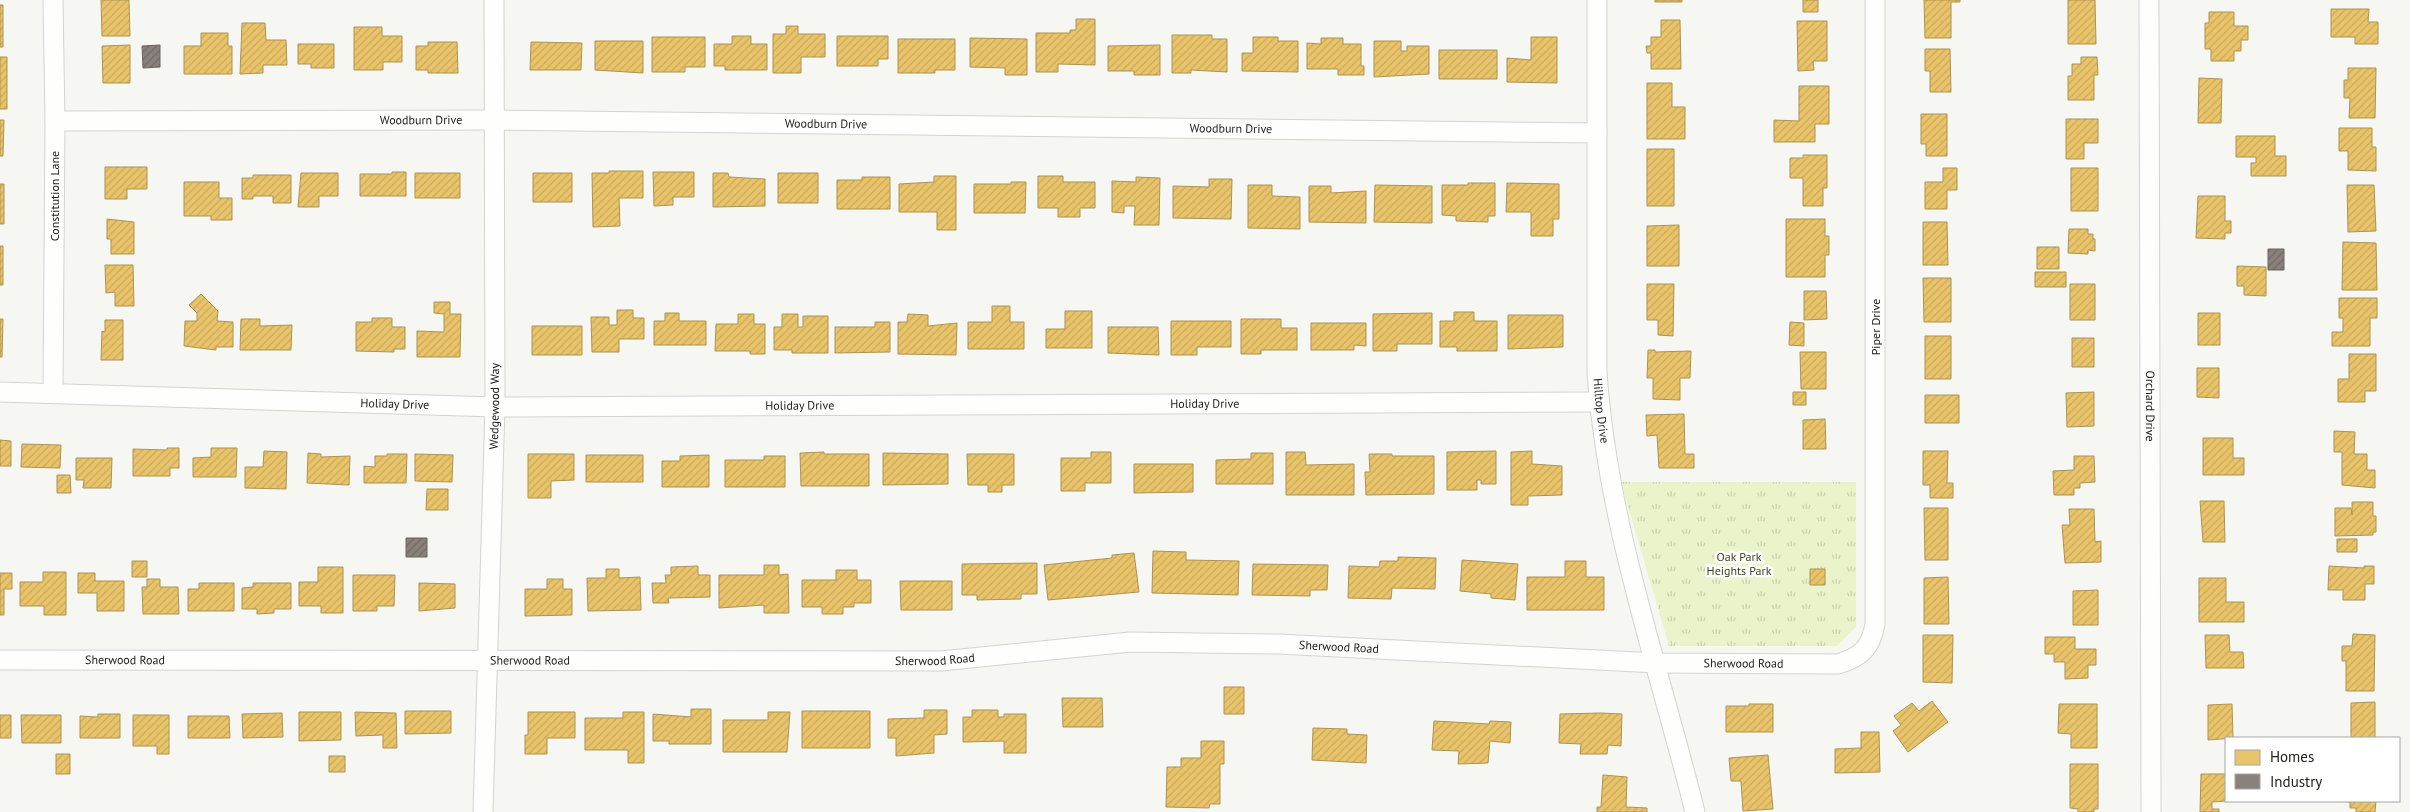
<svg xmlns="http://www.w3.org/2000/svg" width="2410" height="812" font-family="'PT Sans',sans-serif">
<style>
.park{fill:url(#park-tufts)}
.homes{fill:url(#homes-hatch);stroke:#ad9353}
.industry{fill:url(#industry-hatch);stroke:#6a6460}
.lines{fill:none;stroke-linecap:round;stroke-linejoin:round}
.minor-casing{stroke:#d3d4d0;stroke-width:21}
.minor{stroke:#fefefd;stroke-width:19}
.labels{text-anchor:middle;stroke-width:5;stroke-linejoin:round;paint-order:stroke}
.street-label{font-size:12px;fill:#20211d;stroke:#fff}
.park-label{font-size:12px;fill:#3b431a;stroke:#fff}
</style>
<defs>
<pattern id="park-tufts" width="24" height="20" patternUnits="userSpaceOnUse" patternTransform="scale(1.25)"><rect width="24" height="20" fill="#eaf3c9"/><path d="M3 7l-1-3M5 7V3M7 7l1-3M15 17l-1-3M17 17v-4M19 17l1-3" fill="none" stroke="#c8d0ac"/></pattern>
<pattern id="homes-hatch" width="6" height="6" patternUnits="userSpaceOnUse" patternTransform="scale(1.25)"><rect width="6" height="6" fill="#e9c46a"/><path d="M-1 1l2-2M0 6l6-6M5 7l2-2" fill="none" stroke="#c8a85b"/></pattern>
<pattern id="industry-hatch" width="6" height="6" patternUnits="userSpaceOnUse" patternTransform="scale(1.25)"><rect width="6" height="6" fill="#8a817c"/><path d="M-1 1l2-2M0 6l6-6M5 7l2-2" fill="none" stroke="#706965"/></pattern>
</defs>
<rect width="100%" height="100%" fill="#f6f7f2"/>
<path class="park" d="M1621,482H1856V627L1837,646H1669Z"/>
<path class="homes" d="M101,0H129L130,36H102Z
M1655,0H1682V2H1655Z
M1803,0H1818V12H1803Z
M1924,0H1960V2H1951V38H1925Z
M2068,0H2095L2096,44H2068Z
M0,5H3V47H0Z
M2331,9H2369L2368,22H2378V44H2355V37H2331Z
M2209,12H2234V26H2248V40H2241V51H2234V61H2211V49H2205V23H2209Z
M1076,19H1095V65L1058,64V72H1036V33H1070V30H1076Z
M1661,20H1680L1681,69H1651V53H1647L1646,46H1651V37H1661Z
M1797,21H1827V61H1813L1814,70L1798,71Z
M242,23H265L266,40H286L287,65H263V73L240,74Z
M786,26H798V34H825V57H801V73H773V34H786Z
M354,27H382V36H402V62H383V70H354Z
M201,33H228V46H232V74H184V46H201Z
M1172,35H1212V39H1227V72L1191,70V73H1172Z
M732,36H751V44H767V70H725V66H714V44H732Z
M837,36H888V59H878V66H837Z
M652,37H705V67H685V72H652Z
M1253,37H1278V41H1298V72L1242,71V53H1253Z
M1531,37H1557V83L1507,82V58L1531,60Z
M970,38L1027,39V75H1005V68L970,67Z
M1321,38H1343V44H1361V66H1364V75H1338V69H1307V43L1321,44Z
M898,39H955V70H935V73H898Z
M595,41H643V73L595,70Z
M1374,41H1401V51H1407V46H1429V74L1374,77Z
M428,42H457L458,73H428V70H416V46H428Z
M531,42L582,43L581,70H530Z
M298,44H334V68H311V64H298Z
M130,45V83H103L102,46Z
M1160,45V75H1134V71H1108V46Z
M1925,49H1950L1951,92H1930V71H1925Z
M1439,50H1497V79H1439Z
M0,57H7V109H0Z
M2081,57H2097L2098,75H2094V100H2068V76H2072V64H2081Z
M2348,68H2376L2375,118H2349L2350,98H2344V80H2348Z
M2199,78L2222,79L2221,123H2198Z
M1647,83H1672V107H1685V139H1647Z
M1799,86H1829V124H1815V142H1774V120L1799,121Z
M1921,114H1947V156H1926V144H1921Z
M2066,119H2098V143H2084V159H2066Z
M0,120H4L3,156H0Z
M2339,128H2372V147H2376V171L2348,170V151H2339Z
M2236,136H2275V156H2286V176H2251V163H2256V157H2236Z
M1647,149H1674V206H1647Z
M1803,155H1827V188H1823V206H1803V178H1790V158H1803Z
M105,167H147V189H127V199H105Z
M1943,168H1957V190H1947V209H1925V182H1943Z
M2071,168H2098V211H2071Z
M609,171H643V198H619L620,226L593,227L592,173H609Z
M392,172H406V196H360V174H392Z
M653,172H694V197H673V205L654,206Z
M301,173H338V196H319V207H298Z
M415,173H460V198H415Z
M533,173H572V202H533Z
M713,173H728L729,177L765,179V206L713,207Z
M778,173H818V203H778Z
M253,175H291V203H273V196H253V199H242V178H253Z
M934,176H956V230H937V212H899V184L934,182Z
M1038,176H1063V182H1095V208H1080V217H1058V208H1038Z
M862,177H890V209H837V180H862Z
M1136,177L1160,178L1159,225H1134L1135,206H1124V213L1112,212V181L1136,182Z
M1209,179H1232L1231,219L1173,218V186L1209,187Z
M184,182H219V198H232V220H211V216H184Z
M1011,182H1026L1025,213H974V184H1011Z
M1468,183H1495V216H1488V222L1456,221V216L1442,215V185H1468Z
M1507,183L1559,184V219H1553V236H1531V212H1506Z
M0,184H4V224H0Z
M1248,185H1272V196L1300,197V229L1248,228Z
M1375,185L1432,186V223L1374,222Z
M2347,185H2374L2376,231L2348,232Z
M1309,186H1331V193L1366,191V223L1309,222Z
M2198,196H2225V221H2231V233H2225V239L2196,238Z
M107,219L134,222V254H111V239H107Z
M1786,219H1825V236H1829V255H1825V277H1786Z
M1923,222H1947L1948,265H1923Z
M1679,225V266H1647V226Z
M2069,229H2088V234H2093V239H2095V251L2088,250V254L2068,253Z
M2343,242L2376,243L2377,290H2342Z
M0,246H3V285H0Z
M2037,247H2059V269H2037Z
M105,265H133L134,306H115V292L106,293Z
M2237,266L2266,267V296L2244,295V286H2237Z
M2035,272H2066V287H2035Z
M1923,278H1951V322H1924Z
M1647,284H1674L1673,336L1658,335V320H1647Z
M2070,284H2095V320H2070Z
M1804,291H1826L1827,319L1804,320Z
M201,294L218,311L217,321L233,322V347H216V350L184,346L185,321H197V313L189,305Z
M2339,298H2377V318H2370V346H2332V332H2343V318H2339Z
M434,302H450V314H461L460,357H417V331L444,332V314L434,313Z
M992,306H1010V322H1024V349H968V322H992Z
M617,310H633V318H644V339H619V352H592L591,317H609V325H617Z
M1065,311H1092V348H1046V329H1065Z
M1454,312H1474V321H1497V351H1457V347H1440V321H1454Z
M665,313H679V321H706V345H654V321H665Z
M1432,313V344H1397V351H1373V314Z
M2198,313H2220V345H2198Z
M738,314H754V324H765V354H750V351H715L716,324H738Z
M782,314H798V327H803V316H828V353H792V350H774V327H782Z
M908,314L928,315V326L957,323L956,355L898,354V322H907Z
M1508,315H1563V347L1508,349Z
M372,318H392V327H405V349H394V352L356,351V322H372Z
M0,319H3L2,357H0Z
M241,319H260V326L292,325L291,350H240Z
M1241,319H1281V328H1297V350H1261V354H1241Z
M105,320H123V360H101L102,331L105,332Z
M1171,321H1231V347H1197V355H1171Z
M875,322H890V352L835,353V327H875Z
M1790,322L1804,323V346L1789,345Z
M1311,323H1366V346L1354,345V350H1311Z
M532,326H582V355H532Z
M1108,327H1158L1159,355L1108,353Z
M1925,336H1951V379H1925Z
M2072,338H2094V367H2072Z
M1648,350H1655V352L1691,351L1690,378H1680V400L1653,399V378H1647Z
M1800,352H1826V389H1801Z
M2349,354H2376V391H2365V402H2338V379H2349Z
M2197,368H2219V398L2197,397Z
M1793,392H1806V405H1793Z
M2094,392V426L2067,427L2066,393Z
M1925,395H1959V423H1925Z
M1684,414L1685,454H1694V468H1659L1657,435L1647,436L1646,415Z
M1825,419L1826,449H1803V420Z
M2334,431L2355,432L2354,454H2367V470H2375V488L2342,485V452H2334Z
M2203,438H2233V458H2244V475H2203Z
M0,440L11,441V466H0Z
M22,444L61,445L60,468L21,467Z
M167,448H179V468H170V476H133V449L167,450Z
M211,448H237L236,477H193V458L211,457Z
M264,451L287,452L286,489L245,488V467H263Z
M1496,451V484H1481V480H1477V490H1447V452Z
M1532,451V464L1562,466V495L1528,496V505H1511V452Z
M1923,451H1948L1947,483H1953V498H1930V485H1923Z
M824,452V454H869V486H801L800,453Z
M1091,452H1111V483H1085V491H1061V458H1091Z
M1286,452H1305L1306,465L1354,464V495H1286Z
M308,453L321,454V457L350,456L349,485L307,483Z
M883,453L948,454V484L883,485Z
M1251,453H1273V484H1216V460L1251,459Z
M387,454H407L406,483H364V466L375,467V456H387Z
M415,454L453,455L452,482L415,481Z
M528,454H574V480L551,481V498H528Z
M967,454H1014V485H1002V492H988V485H968Z
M1369,454H1392V456H1434V494L1366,495L1365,472H1370Z
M586,455H643V482H586Z
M709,455V487H662V461H680V456Z
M764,456H785V487H725V460H764Z
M2074,456H2094L2095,482L2080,483V488H2074V495H2054L2053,471L2074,470Z
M76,458H112L111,488H83L84,480H76Z
M1134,464H1193V492L1134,493Z
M57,475H70L71,493H57Z
M427,489H448V510H426Z
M2200,501H2224L2225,542H2203Z
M2352,502H2373V516H2376V532H2373V535L2335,536V508H2351L2352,515Z
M1924,508H1948V560H1925Z
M2069,509H2094L2095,542L2101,541V562L2065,563L2062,525H2070Z
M2337,539H2357V552H2337Z
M1153,551L1186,552V560L1239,561L1238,595L1152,593Z
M1134,553L1139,592L1048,600L1044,565L1112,558V555Z
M1398,557L1436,558L1435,589L1392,588L1391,599L1348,598L1349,566L1379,567L1380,561H1398Z
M1462,560L1518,564L1515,600L1491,598V594L1460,591Z
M132,561H147V577H132Z
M1565,561H1586V577H1604V610H1527V577H1565Z
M1037,563V594H1021V599L977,600V595H962V564Z
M1253,564L1328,565L1327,590H1310V596L1252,595Z
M764,565H779V575L788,574L789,613H764V605L719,608V575H764Z
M698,566V575H710V597L668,598L669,603H653L652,583H666L665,575H671V567Z
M2329,566L2364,568V566H2374V584H2365V600H2343V590H2328Z
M318,567H343V613H321V606H299V582H318Z
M606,569H619V578L640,577L641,610L588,611L587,578H606Z
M1810,569H1825V585H1810Z
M836,570H857V580H871V603H854V607H843V614H822V607H802V580H836Z
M43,572H66V615H44V606H20V582H43Z
M0,573H12V589H4V615H0Z
M78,573H95V581H124V611H97V593H78Z
M353,575H395L394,606H377V611H353Z
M1948,577L1949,624H1924V578Z
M2199,578H2226V602H2244V622H2199Z
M147,579H160V587H178L179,614H143L142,587H147Z
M547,579H563V589H572V615L525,616V589H547Z
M900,581H952V610H901Z
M199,583H234V611H188V589H199Z
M253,583H291V609H274V613L257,614V609H242V588L253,587Z
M419,583L455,584V608L419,611Z
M2098,590V625H2073V591Z
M2353,634L2375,635L2374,691H2346V661H2342V646H2352Z
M1923,635H1953L1952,683L1923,682Z
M2205,635H2229L2230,652H2243L2244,668H2206Z
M2045,637H2075V649H2096V665H2088V678L2065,679V662H2054V654H2045Z
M1224,687H1244V714H1224Z
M1062,698H1102L1103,727H1063Z
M1932,701L1948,722L1908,752L1893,731L1901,725L1894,716L1912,703L1919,711Z
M2375,702V738H2351V703Z
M1749,704H1773V732H1726V706H1749Z
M2059,704H2097V748H2071V734L2058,733Z
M2232,704L2233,738L2208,740V705Z
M691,709H711V744H669V741H653V714L691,717Z
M924,710H947V734L934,735V753L896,756V738H888V719L924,718Z
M972,710H998V717H1004V714H1026V753H1004V741L963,742V717H972Z
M405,711H451V733L405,734Z
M802,711H870V748H802Z
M299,712H341V740L299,741Z
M355,712L396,713L397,748H383V735L356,736Z
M528,712H575V738H547V754H525V735H528Z
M623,712H644V763H628V750H585V718H623Z
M768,712H790L787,752H723V720H768Z
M282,713L283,737L243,738L242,714Z
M1601,713L1622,714L1621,746L1608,745L1607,754H1580L1581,744L1559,743L1560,714Z
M98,714H120V738H80V716L98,717Z
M0,715H11V738H0Z
M21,715H61V743H22Z
M133,715H169V754H157V746H133Z
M188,716H229L230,738H188Z
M1434,721L1489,724L1490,721L1511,722L1510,743L1490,741L1488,763L1458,764L1459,751L1432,750Z
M1313,728L1347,729V734L1367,735L1366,763L1312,760Z
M1861,732H1879L1880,772L1835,773V749L1861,748Z
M1201,741H1224V764H1220V804H1210L1209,808L1166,807L1167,767H1181V758H1201Z
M56,754H70V774H56Z
M1768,755L1773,809L1743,811L1741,781H1731L1729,758Z
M329,756H345V772H329Z
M2070,764H2098V809H2094V812H2078V809L2070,808Z
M2201,774H2226V801L2212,802V809H2219V812H2200Z
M1603,775L1627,777L1626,807L1647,808V812H1597V807H1601Z
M2341,801H2376L2375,812H2356V808H2350V802Z"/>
<path class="industry" d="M160,45V67L143,68L142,46Z
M2268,249H2284V270H2268Z
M406,538H427V557H406Z"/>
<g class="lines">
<g class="minor-casing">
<g id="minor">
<path d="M53,0L55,121L53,392"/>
<path id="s1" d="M1597,0V372C1607,522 1659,667 1695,812"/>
<path id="s2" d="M2149,0L2151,812"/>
<path id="s3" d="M55,121L495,120L1597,133"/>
<path id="s4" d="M0,392L495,407L1599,402"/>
<path id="s5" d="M0,660L941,661L1130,642L1278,644L1657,663L1838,664C1861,657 1871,648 1875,624V0"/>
<path id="s6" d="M483,812L495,407L494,0"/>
</g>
</g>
<use href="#minor" class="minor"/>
</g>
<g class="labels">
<g class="street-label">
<text dy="4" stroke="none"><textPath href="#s3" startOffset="366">Woodburn Drive</textPath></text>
<text dy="4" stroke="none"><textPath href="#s3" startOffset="771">Woodburn Drive</textPath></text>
<text dy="4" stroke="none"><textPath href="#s3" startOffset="1176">Woodburn Drive</textPath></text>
<text transform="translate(55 196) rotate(-90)" y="4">Constitution Lane</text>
<text transform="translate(1876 327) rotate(-90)" y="4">Piper Drive</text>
<text dy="4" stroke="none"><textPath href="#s4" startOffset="1205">Holiday Drive</textPath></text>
<text dy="4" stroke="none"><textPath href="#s4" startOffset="395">Holiday Drive</textPath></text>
<text dy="4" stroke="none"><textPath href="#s6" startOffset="406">Wedgewood Way</textPath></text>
<text dy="4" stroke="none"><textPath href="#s4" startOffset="800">Holiday Drive</textPath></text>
<text dy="4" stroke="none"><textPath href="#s2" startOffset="406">Orchard Drive</textPath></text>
<text dy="4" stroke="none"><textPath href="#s1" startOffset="411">Hilltop Drive</textPath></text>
<text dy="4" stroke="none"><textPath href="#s5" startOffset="1340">Sherwood Road</textPath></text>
<text dy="4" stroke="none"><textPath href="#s5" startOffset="935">Sherwood Road</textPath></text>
<text dy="4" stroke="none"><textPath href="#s5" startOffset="125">Sherwood Road</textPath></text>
<text dy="4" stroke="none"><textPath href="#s5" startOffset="530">Sherwood Road</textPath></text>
<text dy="4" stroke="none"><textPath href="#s5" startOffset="1745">Sherwood Road</textPath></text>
</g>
<g class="park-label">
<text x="1739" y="561">Oak Park<tspan x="1739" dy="14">Heights Park</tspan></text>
</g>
</g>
<rect x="2225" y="737" width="175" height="65" fill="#ffffff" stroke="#a6a6a5"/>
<rect x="2235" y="750" width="25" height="15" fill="#e9c46a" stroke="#a6a6a5"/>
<text x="2270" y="762" font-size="15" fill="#20211d">Homes</text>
<rect x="2235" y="774" width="25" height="15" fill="#8a817c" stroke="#a6a6a5"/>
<text x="2270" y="787" font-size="15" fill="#20211d">Industry</text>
</svg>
